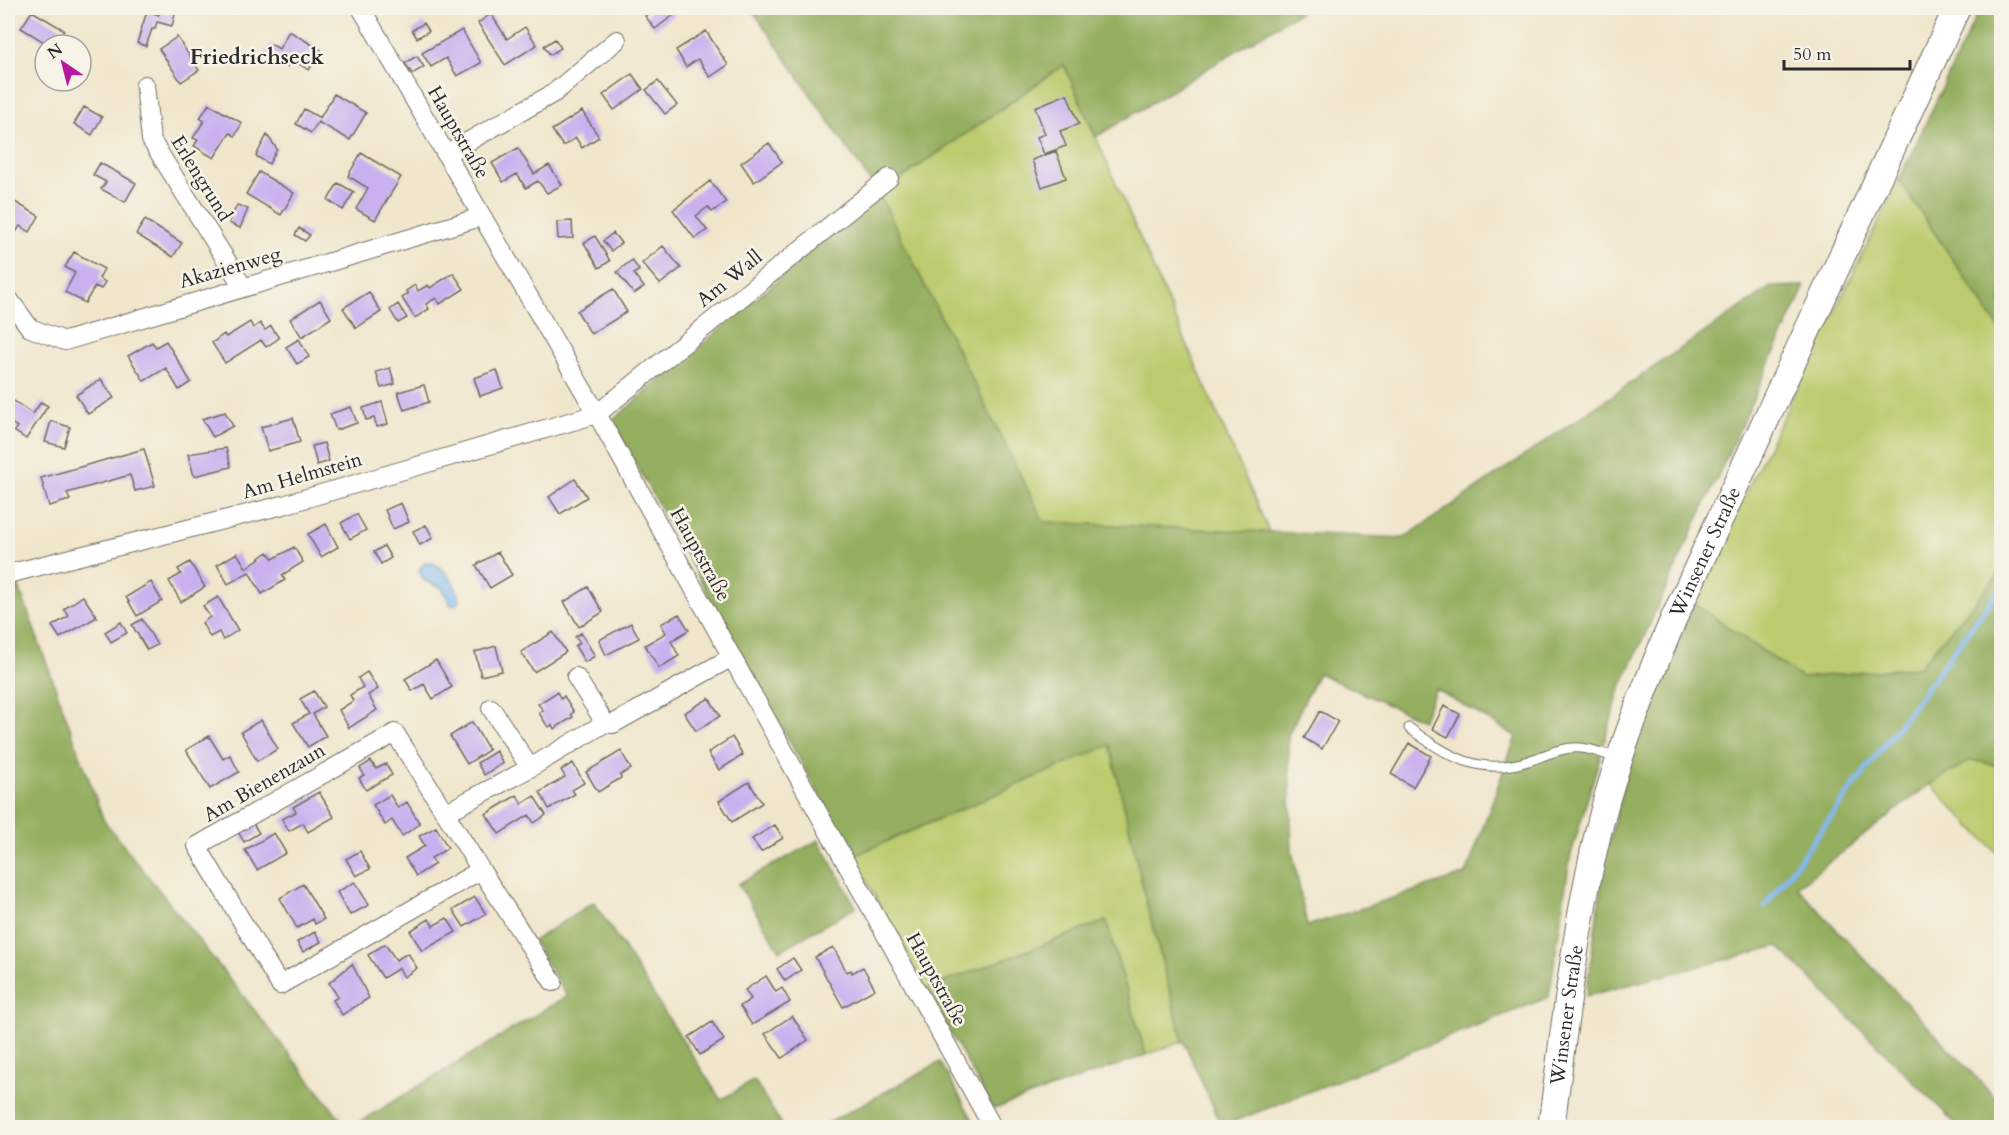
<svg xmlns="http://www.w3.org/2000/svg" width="2009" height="1135" font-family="Cardo,serif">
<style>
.green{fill:#bccb6d;stroke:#747b4c;stroke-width:1.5}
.forest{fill:#95af60;stroke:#606d46;stroke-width:1.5;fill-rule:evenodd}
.water{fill:#82b9f2;stroke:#56728e;stroke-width:1.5}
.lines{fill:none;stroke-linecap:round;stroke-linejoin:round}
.stream{stroke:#82b9f2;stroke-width:5}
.building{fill:#c9b1ef}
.lane-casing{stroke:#706c63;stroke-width:11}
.street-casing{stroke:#706c63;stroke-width:20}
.secondary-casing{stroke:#706c63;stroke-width:28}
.lane{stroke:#fff;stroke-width:9}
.street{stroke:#fff;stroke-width:18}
.secondary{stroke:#fff;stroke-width:26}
.labels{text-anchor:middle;stroke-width:5;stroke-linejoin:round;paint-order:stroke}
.street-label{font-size:20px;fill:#2b2b2b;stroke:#f7f3e8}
.quarter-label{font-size:22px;font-weight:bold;fill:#2b2b2b;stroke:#f7f3e8}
</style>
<rect width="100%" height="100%" fill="#f7f3e8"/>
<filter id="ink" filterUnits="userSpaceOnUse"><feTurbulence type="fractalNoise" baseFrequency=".0167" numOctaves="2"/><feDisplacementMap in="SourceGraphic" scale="12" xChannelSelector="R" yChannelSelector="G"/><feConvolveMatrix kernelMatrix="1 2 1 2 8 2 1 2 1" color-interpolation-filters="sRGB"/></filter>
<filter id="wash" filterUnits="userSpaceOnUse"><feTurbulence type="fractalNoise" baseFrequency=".008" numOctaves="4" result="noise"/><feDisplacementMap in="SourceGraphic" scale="24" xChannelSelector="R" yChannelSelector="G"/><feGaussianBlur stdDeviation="1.35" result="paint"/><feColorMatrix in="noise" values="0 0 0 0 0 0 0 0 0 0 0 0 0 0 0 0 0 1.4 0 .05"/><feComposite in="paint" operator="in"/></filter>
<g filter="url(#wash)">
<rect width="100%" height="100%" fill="#f0e6cc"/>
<path class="green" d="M1064,65L1270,534L1043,522L879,194Z
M1899,180L2001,331V572L1919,667L1802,678L1692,602Z
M1110,744L1147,905L1183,1041L1146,1055L1106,921L926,989L853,856Z
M1971,759L2001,766V857L1930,784Z"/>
<path class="forest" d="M751,8H1306L1096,137L1064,65L879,194L1044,522L1404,538L1771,287L1805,286L1620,689L1570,858L1549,997L1222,1126L1183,1041L1147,905L1110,745L853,856L612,421L879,194ZM1318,673L1422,720L1436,689L1516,736L1466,874L1307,926L1292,850L1288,735Z
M1980,8H2001V331L1899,180Z
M2001,572V766L1971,760L1930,784L1797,887L2001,1104V1127H1959L1778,946L1586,996L1605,858L1631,754L1692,602L1802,678L1919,667Z
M17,582L104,821L347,1127H8V584Z
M819,840L856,907L780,951L738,884Z
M594,902L721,1100L754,1080L783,1127L350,1128L567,996L533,941Z
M1106,921L1146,1055L993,1109L926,989Z
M940,1062L977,1127H821Z"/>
<path class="water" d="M429,562C446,568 456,583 460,600L456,605H451L442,588L423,580L419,570L424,563Z"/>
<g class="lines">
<path class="stream" d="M1765,906L2002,586"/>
</g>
<g id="blocks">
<path class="building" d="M161,8L176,10L172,26L157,22L155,29H152L146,46L137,43L147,11L159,15Z
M656,8L664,11L671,8L675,14L655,29L645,16Z
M32,11L64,30L59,39L69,45H49L21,28Z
M491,14L507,39L525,27L537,45L505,65L478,23Z
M424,23L429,31L417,38L412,30Z
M462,30L481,63L457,76L446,58L431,67L422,53Z
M289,31L321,50L309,70L291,59L287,67L264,57L271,44L279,49Z
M706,31L728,65L710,77L698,59L686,67L676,50Z
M177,37L199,70L181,82L159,49Z
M555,39L561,48L550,55L544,46Z
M417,56L424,67L412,74L405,63Z
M632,74L643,89L614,110L603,95Z
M658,81L677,105L665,114L646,90Z
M334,94L366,113L350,140L318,122L311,133L296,124L304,109L320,118Z
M1067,94L1079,124L1060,131L1066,146L1044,154L1037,137L1045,134L1035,107Z
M209,104L242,123L235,136L230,133L214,158L194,146L198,140L193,138L204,121L200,118Z
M84,107L102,117L92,135L74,124Z
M582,111L599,137L582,148L576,138L563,146L552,130Z
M267,135L277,149L269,164L256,156Z
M769,143L782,162L754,182L741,163Z
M518,148L534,174L549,165L562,185L547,193L538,181L526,188L517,174L503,182L492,163Z
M1056,151L1066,178L1042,187L1032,160Z
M361,153L401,177L375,220L356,209L368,188L348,176Z
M100,163L136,183L125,202L101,189L106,182L93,175Z
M259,172L294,193L281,215L246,194Z
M710,181L726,202L712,212L708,207L696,216L707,230L695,239L673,210Z
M338,183L354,192L343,210L328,200Z
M8,198L39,216L30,232L20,226L14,235L8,231L12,222L8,219Z
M237,205L248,209L240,228L229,223Z
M145,220L182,243L173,257L136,234Z
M572,221L573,238L558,239L557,222Z
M299,228L310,235L305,241L295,235Z
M613,233L621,243L611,251L603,241Z
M595,236L610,261L599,268L584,243Z
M663,246L681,268L660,284L642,263Z
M74,252L104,269L99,278L105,282L101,289L95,286L85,303L65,292L75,273L65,267Z
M632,260L639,270L634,274L644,287L634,294L617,272Z
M453,273L464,289L440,304L436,298L426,304L429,309L415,318L402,298L408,294L406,291L415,285L418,291L428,285L430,288Z
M613,289L627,312L591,334L577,311Z
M369,292L381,312L356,328L343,308Z
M320,300L331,318L302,337L290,319Z
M398,304L407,318L398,323L390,310Z
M250,322L253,328L260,323L265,330L271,326L279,338L266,347L261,340L225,363L212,343L224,334L226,337Z
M299,339L309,357L297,364L286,347Z
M166,341L191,382L179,390L166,368L144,381L128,356L152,342L156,347Z
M390,368L395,384L381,388L376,372Z
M497,370L503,388L480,396L474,378Z
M101,379L114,398L88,414L76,395Z
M424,385L429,402L404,410L398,392Z
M8,397L33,414L41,402L48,406L26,439L14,431L17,427L8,421Z
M382,402L388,424L377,427L374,418L366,420L363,408Z
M351,407L357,423L336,430L330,414Z
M225,412L233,426L213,437L202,419Z
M293,418L300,442L268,451L261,427Z
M51,421L70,427L64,447L45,442Z
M324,443L329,461L317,465L312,446Z
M226,448L231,467L194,476L188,454Z
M144,449L155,486L135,491L130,475L67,493L70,500L49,506L41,478Z
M575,479L587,497L560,514L549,497Z
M401,503L409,522L393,529L385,510Z
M357,514L366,530L350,539L341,523Z
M326,524L338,547L321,557L308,534Z
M426,525L433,538L420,545L413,531Z
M384,546L391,558L381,564L374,552Z
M294,547L303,562L282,575L285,580L262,594L249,572L228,584L217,565L237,553L246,568L268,552L273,559Z
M498,552L512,575L490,588L476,565Z
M190,562L205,587L181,602L169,581L181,574L178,569Z
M151,582L162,601L137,616L126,597Z
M588,587L603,612L579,627L564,602Z
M83,596L97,617L60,638L52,626L69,616L64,609Z
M218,597L238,630L223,640L219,632L210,637L202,623L210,617L203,606Z
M679,614L689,630L671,641L679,656L659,668L645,645L666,633L661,624Z
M142,619L157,645L147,650L132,625Z
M121,622L127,633L111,642L105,632Z
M631,623L639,638L606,655L599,640Z
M553,632L566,652L534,672L521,652Z
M581,633L595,656L585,662L575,646L580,643L575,637Z
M496,646L502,671L481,676L475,652Z
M436,660L452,687L433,699L424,684L412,691L405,679Z
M367,672L378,689L368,695L377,710L349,728L339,710L353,701L350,695L363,687L358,678Z
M314,691L324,707L313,714L326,736L308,747L293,723L309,714L300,699Z
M557,692L561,699L564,696L574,712L571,714L573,717L554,729L552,725L548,727L539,713L543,710L538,704Z
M709,698L720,716L696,731L684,713Z
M1444,706L1460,714L1448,737L1432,729Z
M1320,711L1338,721L1322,749L1304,738Z
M261,720L278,749L257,761L241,732Z
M472,722L489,750L467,764L450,736Z
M209,736L223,759L230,755L239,772L210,789L186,750Z
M732,737L743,755L719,770L708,753Z
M1409,743L1431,756L1413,787L1391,774Z
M496,751L503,763L484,775L477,763Z
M621,751L631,769L620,775L621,778L598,792L586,772Z
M371,761L376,769L386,764L392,775L366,790L359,778L364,775L360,768Z
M573,763L584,783L572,790L575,794L549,809L540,792L565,777L561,770Z
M749,782L762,803L732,822L719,801Z
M319,792L334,817L308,832L303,823L289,831L282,819L296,812L293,807Z
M390,795L398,808L407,802L420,824L402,836L392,820L385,825L373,805Z
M517,795L522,804L534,796L546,815L534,823L529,815L499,834L486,814Z
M250,819L259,833L244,842L236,828Z
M775,825L783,838L761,852L752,839Z
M436,827L448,848L431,858L435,864L416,876L405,858L425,846L419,836Z
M274,833L286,853L257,870L245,850Z
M360,851L370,869L356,876L346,859Z
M355,882L369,905L350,915L337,892Z
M303,884L324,919L315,924L313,919L297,928L280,898Z
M475,897L486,914L464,927L453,910Z
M447,918L456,932L422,951L410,931L429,919L433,926Z
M315,932L321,942L303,952L297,942Z
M385,944L396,960L408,953L417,968L404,977L399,968L383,978L368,955Z
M833,947L847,972L851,970L852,973L863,967L875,989L843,1007L815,957Z
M793,958L801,970L785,981L777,969Z
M352,964L369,998L342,1015L333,1000L338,997L329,983Z
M766,976L776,992L782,988L790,1002L752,1025L740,1006L751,999L745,990Z
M792,1016L808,1040L782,1058L765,1034Z
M712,1022L724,1040L700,1055L689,1037Z"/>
</g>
</g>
<g filter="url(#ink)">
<use href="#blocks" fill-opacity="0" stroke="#706c63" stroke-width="1.5"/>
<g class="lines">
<g class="lane-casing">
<path id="lane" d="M1409,728C1447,755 1479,777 1528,761C1544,756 1564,746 1581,748C1593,749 1606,755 1617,758"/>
</g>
<g class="street-casing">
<path id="street" d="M361,8L597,414L993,1128
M145,85L151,140L243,287
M446,154L554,93L617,40
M8,298L30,328L65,341L481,217
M8,574L283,505L597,414L889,178
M576,677L605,723
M491,708L530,768
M395,733L481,870L280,985L197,846Z
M447,812L530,768L605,723L613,724L732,657
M481,870L553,982"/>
</g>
<g class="secondary-casing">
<g id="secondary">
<path id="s1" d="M1551,1128C1566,1017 1577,906 1607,798C1625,737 1649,677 1674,618L1957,8"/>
</g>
</g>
<use href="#lane" class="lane"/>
<use href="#street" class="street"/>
<use href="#secondary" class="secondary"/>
</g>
</g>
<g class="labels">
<g class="street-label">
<text transform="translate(459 132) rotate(60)" y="7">Hauptstraße</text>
<text transform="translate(202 178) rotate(58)" y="7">Erlengrund</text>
<text transform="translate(230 267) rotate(-16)" y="7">Akazienweg</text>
<text transform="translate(729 278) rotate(-39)" y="7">Am Wall</text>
<text transform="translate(302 475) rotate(-16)" y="7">Am Helmstein</text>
<text dy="7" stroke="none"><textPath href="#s1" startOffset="600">Winsener Straße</textPath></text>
<text transform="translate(701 554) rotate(61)" y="7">Hauptstraße</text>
<text transform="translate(264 782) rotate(-30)" y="7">Am Bienenzaun</text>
<text transform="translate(937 979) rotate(61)" y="7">Hauptstraße</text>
<text dy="7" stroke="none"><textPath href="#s1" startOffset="114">Winsener Straße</textPath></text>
</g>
<g class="quarter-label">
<text x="257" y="64">Friedrichseck</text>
</g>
</g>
<rect width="2009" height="1135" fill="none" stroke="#f7f3e8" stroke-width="30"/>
<g transform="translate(63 63) rotate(325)"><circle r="28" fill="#f7f3e8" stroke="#a5a39c" stroke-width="1.5"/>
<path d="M0-4.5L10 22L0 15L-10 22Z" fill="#b5179e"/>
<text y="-9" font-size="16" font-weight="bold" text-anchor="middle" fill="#2b2b2b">N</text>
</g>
<path d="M1784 60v9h126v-9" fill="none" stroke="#2b2b2b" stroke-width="3"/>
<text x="1793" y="60" font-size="18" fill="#2b2b2b" stroke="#f7f3e8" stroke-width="4.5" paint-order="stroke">50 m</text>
</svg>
